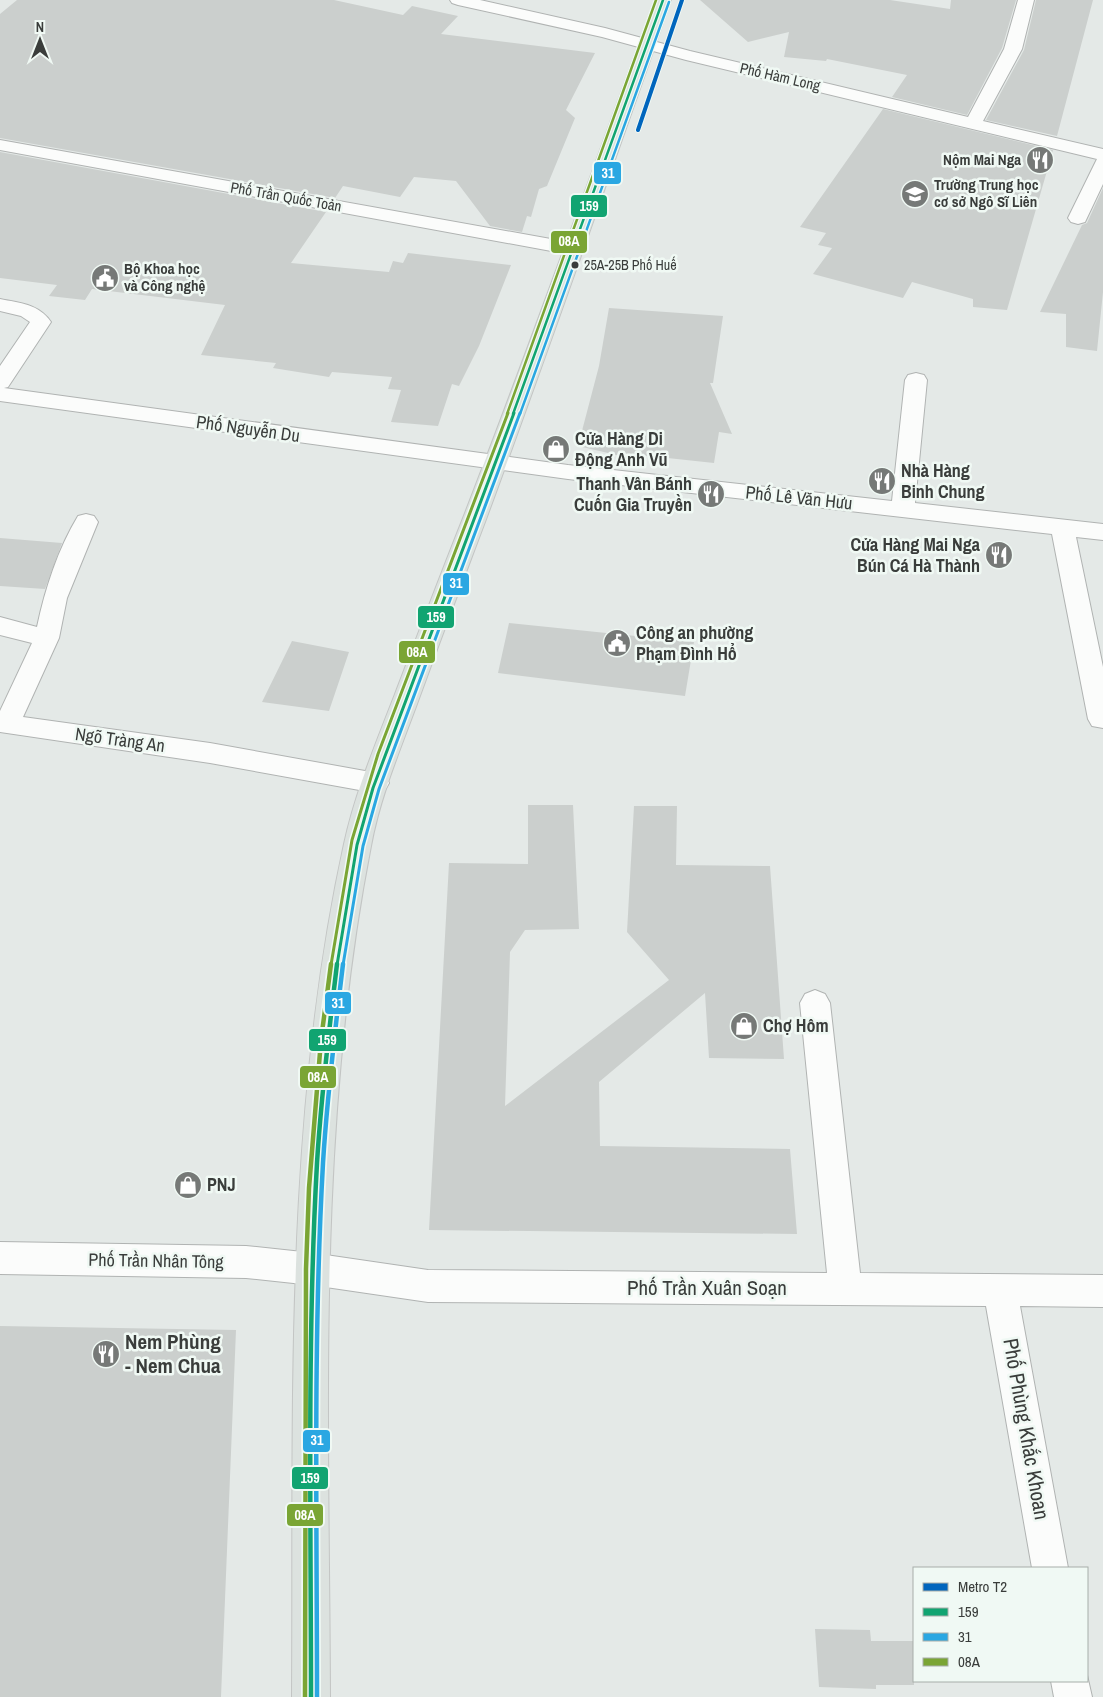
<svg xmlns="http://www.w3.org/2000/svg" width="1103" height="1697" font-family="'Archivo Narrow',sans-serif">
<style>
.building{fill:#cbcfcd}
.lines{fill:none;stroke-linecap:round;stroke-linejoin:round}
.minor-casing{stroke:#b0b3b2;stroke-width:2}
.major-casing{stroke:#c3c5c4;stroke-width:2}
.minor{fill:#fbfcfb;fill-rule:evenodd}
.major{fill:#dce2df;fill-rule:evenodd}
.bus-1-far2-casing{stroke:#f0f9f4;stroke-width:5}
.bus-1-far1-casing{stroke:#f0f9f4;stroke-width:6}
.bus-1-casing{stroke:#f0f9f4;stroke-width:8}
.bus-2-far2-casing{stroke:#f0f9f4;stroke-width:5}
.bus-2-far1-casing{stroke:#f0f9f4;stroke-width:6}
.bus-2-casing{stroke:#f0f9f4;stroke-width:8}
.bus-3-far2-casing{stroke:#f0f9f4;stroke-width:5}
.bus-3-far1-casing{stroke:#f0f9f4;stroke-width:6}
.bus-3-casing{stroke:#f0f9f4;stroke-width:8}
.bus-1-far2{stroke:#11a471;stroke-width:2.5}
.bus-1-far1{stroke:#11a471;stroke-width:3}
.bus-1{stroke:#11a471;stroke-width:4.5}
.bus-2-far2{stroke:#2aa7e2;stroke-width:2.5}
.bus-2-far1{stroke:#2aa7e2;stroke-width:3}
.bus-2{stroke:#2aa7e2;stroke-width:4.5}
.bus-3-far2{stroke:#7aa534;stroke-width:2.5}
.bus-3-far1{stroke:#7aa534;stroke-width:3}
.bus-3{stroke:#7aa534;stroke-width:4.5}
.metro-1-casing{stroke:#f0f9f4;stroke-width:6}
.metro-1{stroke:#0065bd;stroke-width:4}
.bus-dot{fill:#3a3d3b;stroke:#f0f9f4;stroke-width:2}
.labels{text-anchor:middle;stroke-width:5;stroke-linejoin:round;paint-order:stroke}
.far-bus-label{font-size:14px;fill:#3a3d3b;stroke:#f0f9f4;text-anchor:start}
.far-street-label{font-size:15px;fill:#3a3d3b;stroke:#f0f9f4}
.far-poi-label{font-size:15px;font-weight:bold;fill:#3a3d3b;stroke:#f0f9f4;text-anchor:start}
.street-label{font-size:18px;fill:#3a3d3b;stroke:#f0f9f4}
.poi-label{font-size:18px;font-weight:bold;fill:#3a3d3b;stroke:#f0f9f4;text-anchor:start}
.near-street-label{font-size:21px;fill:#3a3d3b;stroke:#f0f9f4}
.near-poi-label{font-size:21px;font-weight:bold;fill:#3a3d3b;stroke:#f0f9f4;text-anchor:start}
.line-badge{stroke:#f0f9f4;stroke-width:2}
.badge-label{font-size:14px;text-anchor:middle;font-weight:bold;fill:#fff}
</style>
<rect width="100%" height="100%" fill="#e4e9e7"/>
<path class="building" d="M17,0H334L403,15L412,6L458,16L441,34L595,53L566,110L575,118L547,186L539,189L531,217L527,216L522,232L490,226L456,181L414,177L400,197L343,186L335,198L0,138V14Z
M700,0H890L950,9L951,0H1016L1002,48L967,115L892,97L907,75L827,59L826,61L784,57L789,32L748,42Z
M1036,0H1093L1057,136L986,120L1024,50Z
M883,109L1053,150L1007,310L973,307V299L912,282L903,298L813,274L832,248L818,245L826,233L800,227Z
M0,152L326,212L291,263L389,272L393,261L403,263L408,253L511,265L479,346L459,386L452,384L438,426L391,422L401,390L388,389L392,377L332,372L329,377L273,368L276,363L201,355L225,305L92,289L85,300L49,296L57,285L0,278Z
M1103,188V292L1097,351L1066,347V314L1040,312L1082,225L1087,223Z
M609,308L723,316L713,383H710L732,434L719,432L714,463L621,453V456L578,446L599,366Z
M0,538L62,543L45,589L0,586Z
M509,623L694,642L685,696L498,673Z
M292,641L349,652L329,711L262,702Z
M528,805H573L579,929L525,930L510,952L505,1106L669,980L627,932L634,806H677L676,865L770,866L784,1059L709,1058L705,993L599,1082L600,1146L790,1149L797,1234L429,1230L449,863L528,864Z
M0,1326L236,1330L221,1697H0Z
M815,1629L870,1630L871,1641H914V1685H876V1689L819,1687Z"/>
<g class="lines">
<g class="minor-casing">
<path id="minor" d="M450,0H480L605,28L690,51L968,117L1004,49L1018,0H1034L1022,49L983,121L1103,149V184L1085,222L1078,224L1071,222L1068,218L1097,159L686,60L602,37L458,5L452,3Z
M0,140L573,243L580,245L583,249L580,253L573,255L0,150Z
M0,299C20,303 39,304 51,322L8,387L4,388L568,465L892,501L905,380L908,375L916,373L924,375L927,380L915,503L1103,524V540L1076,537L1103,667V728L1092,726L1088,719L1052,534L568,479L0,401V366L30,322L21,316L0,311Z
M86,514L94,516L98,522L67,598L59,638L23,717L210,743L376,773L385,776L389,783L385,790L376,793L210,763L0,732V711L32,643L0,635V617L37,627C45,589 58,549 78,516Z
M815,990L825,994L830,1003L860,1273L1103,1275V1307L1020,1306L1068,1568H1032L986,1306L428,1302L312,1285L246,1278L0,1274V1242L246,1246L312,1253L428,1270L827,1273L800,1003L805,994Z
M1087,1675L1092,1697H1054L1051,1681H1087Z"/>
</g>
<g class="major-casing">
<path id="major" d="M655,0H671C610,174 549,349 485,522C462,583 439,643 417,704C400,750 380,797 371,846C316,1126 329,1413 330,1697H292C294,1414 283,1122 344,844C355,793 376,743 395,694C418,634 441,573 465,513C531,343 592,171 655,0Z"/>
</g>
<use href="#minor" class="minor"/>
<use href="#major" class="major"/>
<g class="bus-1-far2-casing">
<path id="bus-1-far2" d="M513,414L663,0"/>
</g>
<g class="bus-1-far1-casing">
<path id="bus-1-far1" d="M337,965L357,845L373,788L514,413"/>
</g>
<g class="bus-1-casing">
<path id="bus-1" d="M311,1697C311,1519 307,1341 317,1163C321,1097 329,1030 337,964"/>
</g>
<g class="bus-2-far2-casing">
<path id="bus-2-far2" d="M520,414L669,2"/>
</g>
<g class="bus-2-far1-casing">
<path id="bus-2-far1" d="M343,965L363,846L379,789L520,413"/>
</g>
<g class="bus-2-casing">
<path id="bus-2" d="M317,1697C317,1519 313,1341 323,1163C327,1097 335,1030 343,964"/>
</g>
<g class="bus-3-far2-casing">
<path id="bus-3-far2" d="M507,414L656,0"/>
</g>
<g class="bus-3-far1-casing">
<path id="bus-3-far1" d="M331,965L352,840L378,754L508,413"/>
</g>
<g class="bus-3-casing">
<path id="bus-3" d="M305,1697L306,1269L309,1188L321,1040L331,964"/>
</g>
<use href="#bus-1-far2" class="bus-1-far2"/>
<use href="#bus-1-far1" class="bus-1-far1"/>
<use href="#bus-1" class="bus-1"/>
<use href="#bus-2-far2" class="bus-2-far2"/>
<use href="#bus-2-far1" class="bus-2-far1"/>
<use href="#bus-2" class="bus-2"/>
<use href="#bus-3-far2" class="bus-3-far2"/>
<use href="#bus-3-far1" class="bus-3-far1"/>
<use href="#bus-3" class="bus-3"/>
<g class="metro-1-casing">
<path id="metro-1" d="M638,130L682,0"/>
</g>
<use href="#metro-1" class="metro-1"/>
</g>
<defs>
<g id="restaurant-disc" transform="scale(1.4375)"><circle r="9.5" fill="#767977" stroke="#f0f9f4"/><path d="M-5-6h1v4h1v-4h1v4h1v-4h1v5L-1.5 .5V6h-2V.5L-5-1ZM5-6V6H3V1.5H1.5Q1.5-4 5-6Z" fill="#fff"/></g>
<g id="school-disc" transform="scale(1.4375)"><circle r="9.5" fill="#767977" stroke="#f0f9f4"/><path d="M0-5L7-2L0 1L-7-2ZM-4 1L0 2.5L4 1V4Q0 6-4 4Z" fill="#fff"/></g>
<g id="civic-disc" transform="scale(1.4375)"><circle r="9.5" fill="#767977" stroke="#f0f9f4"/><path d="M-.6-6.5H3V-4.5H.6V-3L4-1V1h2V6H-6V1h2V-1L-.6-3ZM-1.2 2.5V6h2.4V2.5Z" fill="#fff"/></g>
<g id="shop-disc" transform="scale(1.4375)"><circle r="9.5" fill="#767977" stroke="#f0f9f4"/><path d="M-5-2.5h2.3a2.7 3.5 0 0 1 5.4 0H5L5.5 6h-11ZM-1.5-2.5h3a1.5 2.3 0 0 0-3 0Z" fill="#fff"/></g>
</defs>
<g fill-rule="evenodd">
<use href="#restaurant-disc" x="1040" y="160"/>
<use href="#school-disc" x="915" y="194"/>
<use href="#civic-disc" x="105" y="278"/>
<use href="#shop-disc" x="556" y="449"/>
<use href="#restaurant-disc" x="882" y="481"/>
<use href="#restaurant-disc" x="711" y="494"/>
<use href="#restaurant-disc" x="999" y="555"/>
<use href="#civic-disc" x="617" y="643"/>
<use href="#shop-disc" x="744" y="1026"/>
<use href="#shop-disc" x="188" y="1185"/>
<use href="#restaurant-disc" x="106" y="1354"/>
</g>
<circle class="bus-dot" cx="575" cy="265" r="4.5"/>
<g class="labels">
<g class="far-bus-label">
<text x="584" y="270">25A-25B Phố Huế</text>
</g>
<g class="far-street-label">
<text transform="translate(780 77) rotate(13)" y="5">Phố Hàm Long</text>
<text transform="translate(286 197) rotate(10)" y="5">Phố Trần Quốc Toản</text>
</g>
<g class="far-poi-label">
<text x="1021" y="165" text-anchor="end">Nộm Mai Nga</text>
<text x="934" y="190">Trường Trung học<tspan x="934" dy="17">cơ sở Ngô Sĩ Liên</tspan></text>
<text x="124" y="274">Bộ Khoa học<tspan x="124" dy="17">và Công nghệ</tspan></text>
</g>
<g class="street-label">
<text transform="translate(248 429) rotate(8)" y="6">Phố Nguyễn Du</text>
<text transform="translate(799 498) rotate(6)" y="6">Phố Lê Văn Hưu</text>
<text transform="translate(120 740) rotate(8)" y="6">Ngõ Tràng An</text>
<text transform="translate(156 1261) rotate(1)" y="6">Phố Trần Nhân Tông</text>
</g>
<g class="poi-label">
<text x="575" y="445">Cửa Hàng Di<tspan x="575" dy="21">Động Anh Vũ</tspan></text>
<text x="901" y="477">Nhà Hàng<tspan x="901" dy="21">Binh Chung</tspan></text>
<text x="692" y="490" text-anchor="end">Thanh Vân Bánh<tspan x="692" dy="21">Cuốn Gia Truyền</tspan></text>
<text x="980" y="551" text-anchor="end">Cửa Hàng Mai Nga<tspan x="980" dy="21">Bún Cá Hà Thành</tspan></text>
<text x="636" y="639">Công an phường<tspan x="636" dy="21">Phạm Đình Hổ</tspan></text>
<text x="763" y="1032">Chợ Hôm</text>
<text x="207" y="1191">PNJ</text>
</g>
<g class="near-street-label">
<text x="707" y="1295">Phố Trần Xuân Soạn</text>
<text transform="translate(1026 1429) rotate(80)" y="7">Phố Phùng Khắc Khoan</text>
</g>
<g class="near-poi-label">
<text x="125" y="1349">Nem Phùng<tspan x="125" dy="24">- Nem Chua</tspan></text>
</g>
</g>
<g class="line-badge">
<rect x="593" y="161" width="29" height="24" rx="5" fill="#2aa7e2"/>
<rect x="570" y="194" width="38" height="24" rx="5" fill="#11a471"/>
<rect x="550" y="230" width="38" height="24" rx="5" fill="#7aa534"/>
<rect x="442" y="572" width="28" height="24" rx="5" fill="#2aa7e2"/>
<rect x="417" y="605" width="38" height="24" rx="5" fill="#11a471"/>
<rect x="398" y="640" width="38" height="24" rx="5" fill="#7aa534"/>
<rect x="324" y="991" width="28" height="24" rx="5" fill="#2aa7e2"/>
<rect x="308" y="1028" width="39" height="24" rx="5" fill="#11a471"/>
<rect x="299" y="1065" width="38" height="24" rx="5" fill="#7aa534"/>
<rect x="302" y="1429" width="29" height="24" rx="5" fill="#2aa7e2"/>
<rect x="291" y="1466" width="38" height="24" rx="5" fill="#11a471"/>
<rect x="286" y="1503" width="38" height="24" rx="5" fill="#7aa534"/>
</g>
<g class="badge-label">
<text x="608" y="178">31</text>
<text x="589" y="211">159</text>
<text x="569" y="246">08A</text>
<text x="456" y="588">31</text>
<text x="436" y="622">159</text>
<text x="417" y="657">08A</text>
<text x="338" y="1008">31</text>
<text x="327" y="1045">159</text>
<text x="318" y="1082">08A</text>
<text x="317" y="1445">31</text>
<text x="310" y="1483">159</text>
<text x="305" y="1520">08A</text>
</g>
<rect x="913" y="1567" width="175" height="115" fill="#f0f9f4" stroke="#a7aeaa"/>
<rect x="923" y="1583" width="25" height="8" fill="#0065bd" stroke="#a7aeaa"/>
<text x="958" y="1592" font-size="15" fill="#3a3d3b">Metro T2</text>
<rect x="923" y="1608" width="25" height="8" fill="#11a471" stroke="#a7aeaa"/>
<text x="958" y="1617" font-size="15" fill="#3a3d3b">159</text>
<rect x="923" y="1633" width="25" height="8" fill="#2aa7e2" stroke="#a7aeaa"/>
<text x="958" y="1642" font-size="15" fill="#3a3d3b">31</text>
<rect x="923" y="1658" width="25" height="8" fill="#7aa534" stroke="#a7aeaa"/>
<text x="958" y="1667" font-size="15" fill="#3a3d3b">08A</text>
<g transform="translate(40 40)" stroke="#f0f9f4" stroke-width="4" paint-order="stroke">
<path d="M0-4L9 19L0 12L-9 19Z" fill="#3a3d3b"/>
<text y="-8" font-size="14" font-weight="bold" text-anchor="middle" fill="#3a3d3b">N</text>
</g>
</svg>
